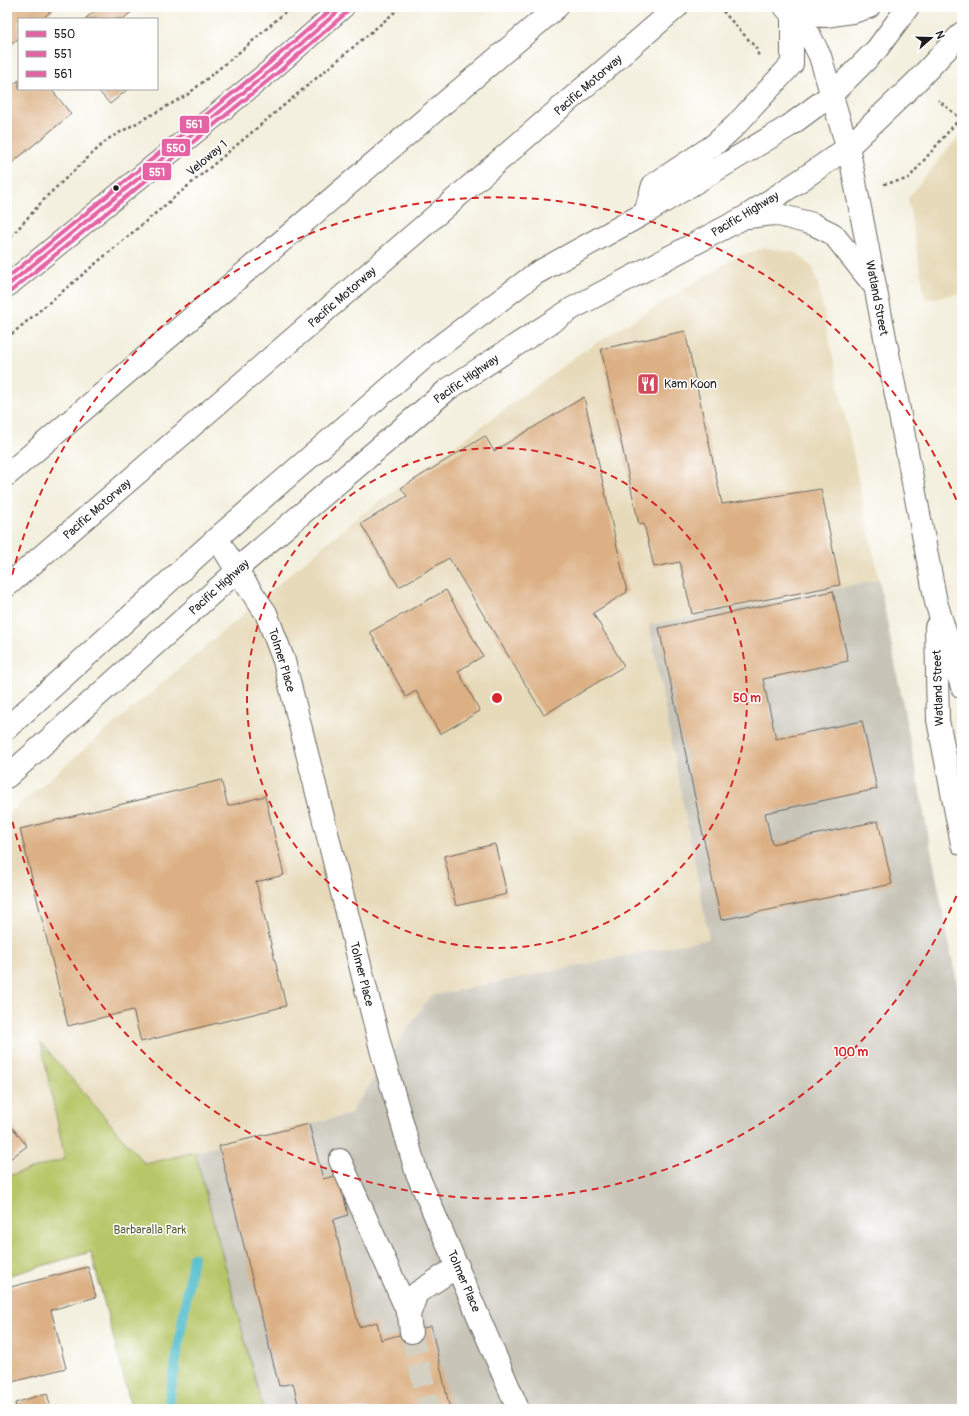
<svg xmlns="http://www.w3.org/2000/svg" width="969" height="1416" font-family="Pangolin,sans-serif">
<style>
.built{fill:#e7daba}
.industrial{fill:#c8c4b8}
.green{fill:#b7c668;stroke:#6a7142}
.lines{fill:none;stroke-linecap:round;stroke-linejoin:round}
.stream{stroke:#51bdcc;stroke-width:10}
.building{fill:#dcb084}
.minor-tunnel{stroke:#d4d0c2;stroke-width:22;stroke-dasharray:22 11;stroke-linecap:butt}
.minor-casing{stroke:#686660;stroke-width:24}
.highway-casing{stroke:#686660;stroke-width:24}
.path{stroke:#686660;stroke-width:2.5;stroke-dasharray:3 3;stroke-linecap:butt}
.minor{stroke:#fff;stroke-width:22}
.highway{stroke:#fff;stroke-width:22}
.bus-1-casing{stroke:#fff;stroke-width:7}
.bus-2-casing{stroke:#fff;stroke-width:7}
.bus-3-casing{stroke:#fff;stroke-width:7}
.bus-1{stroke:#e463a4;stroke-width:4}
.bus-2{stroke:#e463a4;stroke-width:4}
.bus-3{stroke:#e463a4;stroke-width:4}
.ring{fill:none;stroke:#d62828;stroke-width:2;stroke-dasharray:7 5}
.bus-dot{fill:#1c1c1c;stroke:#fff;stroke-width:1.5}
.labels{text-anchor:middle;stroke-width:3;stroke-linejoin:round;paint-order:stroke}
.street-label{font-size:12px;fill:#1c1c1c;stroke:#fff}
.poi-label{font-size:12px;fill:#1c1c1c;stroke:#fff;text-anchor:start}
.park-label{font-size:12px;fill:#5a603a;stroke:#fff}
.centre{fill:#d62828;stroke:#fff;stroke-width:2}
.ring-label{font-size:12px;text-anchor:middle;font-weight:bold;fill:#d62828;stroke:#fff;stroke-width:3;stroke-linejoin:round;paint-order:stroke}
.line-badge{stroke:#fff;stroke-width:1.5}
.badge-label{font-size:11px;text-anchor:middle;font-weight:bold;fill:#fff}
</style>
<rect width="100%" height="100%" fill="#fff"/>
<filter id="ink" filterUnits="userSpaceOnUse"><feTurbulence type="fractalNoise" baseFrequency=".025" numOctaves="2"/><feDisplacementMap in="SourceGraphic" scale="8" xChannelSelector="R" yChannelSelector="G"/><feConvolveMatrix kernelMatrix="1 2 1 2 8 2 1 2 1" color-interpolation-filters="sRGB"/></filter>
<filter id="wash" filterUnits="userSpaceOnUse"><feTurbulence type="fractalNoise" baseFrequency=".012" numOctaves="4" result="noise"/><feDisplacementMap in="SourceGraphic" scale="16" xChannelSelector="R" yChannelSelector="G"/><feGaussianBlur stdDeviation="0.9" result="paint"/><feColorMatrix in="noise" values="0 0 0 0 0 0 0 0 0 0 0 0 0 0 0 0 0 1.4 0 .05"/><feComposite in="paint" operator="in"/></filter>
<g filter="url(#wash)">
<rect width="100%" height="100%" fill="#f4f0df"/>
<path class="built" d="M962,132V293L925,300L908,198Z
M765,248L797,253L812,267L818,284L879,580L649,625L709,939L430,996L350,1114L146,1164L41,1043L65,1159L7,1176V815L348,525L579,354L739,255Z"/>
<path class="industrial" d="M879,580L962,1010V1409H263L195,1152L350,1114L430,996L709,939L649,625Z"/>
<path class="green" d="M41,1043L145,1164L195,1152L263,1409H132L91,1252L7,1276V1176L65,1159Z"/>
<g class="lines">
<path class="stream" d="M168,1409L193,1257"/>
</g>
<g id="blocks">
<path class="building" d="M7,7H56L42,19H19V38L7,48Z
M99,7H137L123,19H85Z
M19,80V89H51L71,114L7,167V90Z
M97,89H128L110,104Z
M685,331L722,504L821,489L840,585L692,614L680,562L654,567L644,524L639,525L601,349Z
M584,397L627,592L593,613L624,666L544,715L449,558L399,587L361,524L407,496L401,488L485,436L494,451Z
M446,590L483,656L458,671L480,711L440,734L416,691L406,697L370,632Z
M833,591L848,661L763,679L776,739L862,721L877,789L765,813L772,844L878,821L892,884L721,920L659,628Z
M221,780L228,806L265,796L284,875L256,882L286,1006L141,1042L133,1010L68,1026L20,829Z
M495,844L507,894L456,906L444,856Z
M7,1121L27,1146L7,1161Z
M309,1124L323,1179L339,1175L348,1215L333,1220L359,1327L377,1322L381,1340L431,1326L450,1409H296L299,1408L293,1383L279,1386L219,1146Z
M88,1267L96,1297L51,1310L66,1368L12,1382L7,1364V1288Z
M47,1393L51,1409H17L15,1403Z"/>
</g>
</g>
<g filter="url(#ink)">
<use href="#blocks" fill-opacity="0" stroke="#686660" stroke-width="1"/>
<g class="lines">
<path class="minor-tunnel" d="M411,1332L430,1409"/>
<g class="minor-casing">
<path id="minor" d="M785,7L810,36L820,56L850,156L936,602L962,687
M792,15L827,16L853,12L869,7
M645,213L653,185L714,145L735,126L792,64V15
M748,217L775,214L813,224L833,234L872,283
M7,286L271,70L343,7
M217,538L237,571L266,613L284,661L382,1053L416,1171L518,1409
M936,627L938,720L962,844
M7,728L217,538L424,358L535,274L645,213L789,126L831,95L877,49L908,7
M7,777L237,571L244,563L447,390L573,308L745,217L804,178L847,148L915,83L962,33
M340,1160L409,1315
M411,1332L409,1315L417,1293L458,1266"/>
</g>
<g class="highway-casing">
<path id="highway" d="M7,475L557,7
M7,586L677,7"/>
</g>
<path class="path" d="M719,7L756,48L759,57
M884,184L908,179L960,118L938,100
M7,241L48,195L108,139L187,95L248,45L291,7
M7,338L401,7"/>
<use href="#minor" class="minor"/>
<use href="#highway" class="highway"/>
<g class="bus-1-casing">
<path id="bus-1" d="M7,286L271,70L343,7"/>
</g>
<g class="bus-2-casing">
<path id="bus-2" d="M11,291L275,75L347,12"/>
</g>
<g class="bus-3-casing">
<path id="bus-3" d="M7,278L267,65L334,7"/>
</g>
<use href="#bus-1" class="bus-1"/>
<use href="#bus-2" class="bus-2"/>
<use href="#bus-3" class="bus-3"/>
</g>
</g>
<g class="ring">
<circle cx="497" cy="698" r="250"/>
<path d="M961 885A500 500 0 0 1 7 798M7 598A500 500 0 0 1 961 511"/>
</g>
<defs>
<g id="restaurant-square" transform="scale(1.15)"><rect x="-9" y="-9" width="18" height="18" rx="4" fill="#d1495b" stroke="#fff"/><path d="M-5-6h1v4h1v-4h1v4h1v-4h1v5L-1.5 .5V6h-2V.5L-5-1ZM5-6V6H3V1.5H1.5Q1.5-4 5-6Z" fill="#fff"/></g>
</defs>
<g fill-rule="evenodd">
<use href="#restaurant-square" x="648" y="384"/>
</g>
<circle class="bus-dot" cx="116" cy="188" r="3.5"/>
<g class="labels">
<g class="street-label">
<text transform="translate(588 85) rotate(-41)" y="4">Pacific Motorway</text>
<text transform="translate(207 158) rotate(-40)" y="4">Veloway 1</text>
<text transform="translate(745 214) rotate(-31)" y="4">Pacific Highway</text>
<text transform="translate(342 297) rotate(-41)" y="4">Pacific Motorway</text>
<text transform="translate(877 298) rotate(79)" y="4">Watland Street</text>
<text transform="translate(466 379) rotate(-35)" y="4">Pacific Highway</text>
<text transform="translate(97 509) rotate(-41)" y="4">Pacific Motorway</text>
<text transform="translate(219 587) rotate(-42)" y="4">Pacific Highway</text>
<text transform="translate(282 660) rotate(73)" y="4">Tolmer Place</text>
<text transform="translate(938 688) rotate(-92)" y="4">Watland Street</text>
<text transform="translate(362 974) rotate(76)" y="4">Tolmer Place</text>
<text transform="translate(464 1281) rotate(67)" y="4">Tolmer Place</text>
</g>
<g class="poi-label">
<text x="664" y="388">Kam Koon</text>
</g>
<g class="park-label">
<text x="150" y="1234">Barbaralla Park</text>
</g>
</g>
<circle cx="497" cy="698" r="6" class="centre"/>
<g class="ring-label">
<text x="747" y="702">50 m</text>
<text x="851" y="1056">100 m</text>
</g>
<g class="line-badge">
<rect x="179" y="115" width="31" height="19" rx="4" fill="#e463a4"/>
<rect x="161" y="138" width="30" height="19" rx="4" fill="#e463a4"/>
<rect x="142" y="162" width="30" height="19" rx="4" fill="#e463a4"/>
</g>
<g class="badge-label">
<text x="194" y="128">561</text>
<text x="176" y="152">550</text>
<text x="157" y="176">551</text>
</g>
<rect width="969" height="1416" fill="none" stroke="#fff" stroke-width="24"/>
<rect x="18" y="18" width="140" height="72" fill="#ffffff" stroke="#a4a4a4"/>
<rect x="26" y="31" width="20" height="6" fill="#e463a4" stroke="#a4a4a4"/>
<text x="54" y="38" font-size="12" fill="#1c1c1c">550</text>
<rect x="26" y="51" width="20" height="6" fill="#e463a4" stroke="#a4a4a4"/>
<text x="54" y="58" font-size="12" fill="#1c1c1c">551</text>
<rect x="26" y="71" width="20" height="6" fill="#e463a4" stroke="#a4a4a4"/>
<text x="54" y="78" font-size="12" fill="#1c1c1c">561</text>
<g transform="translate(931 38) rotate(70)" stroke="#ffffff" stroke-width="3" paint-order="stroke">
<path d="M0-3L7 15L0 10L-7 15Z" fill="#1c1c1c"/>
<text y="-6" font-size="11" font-weight="bold" text-anchor="middle" fill="#1c1c1c">N</text>
</g>
</svg>
